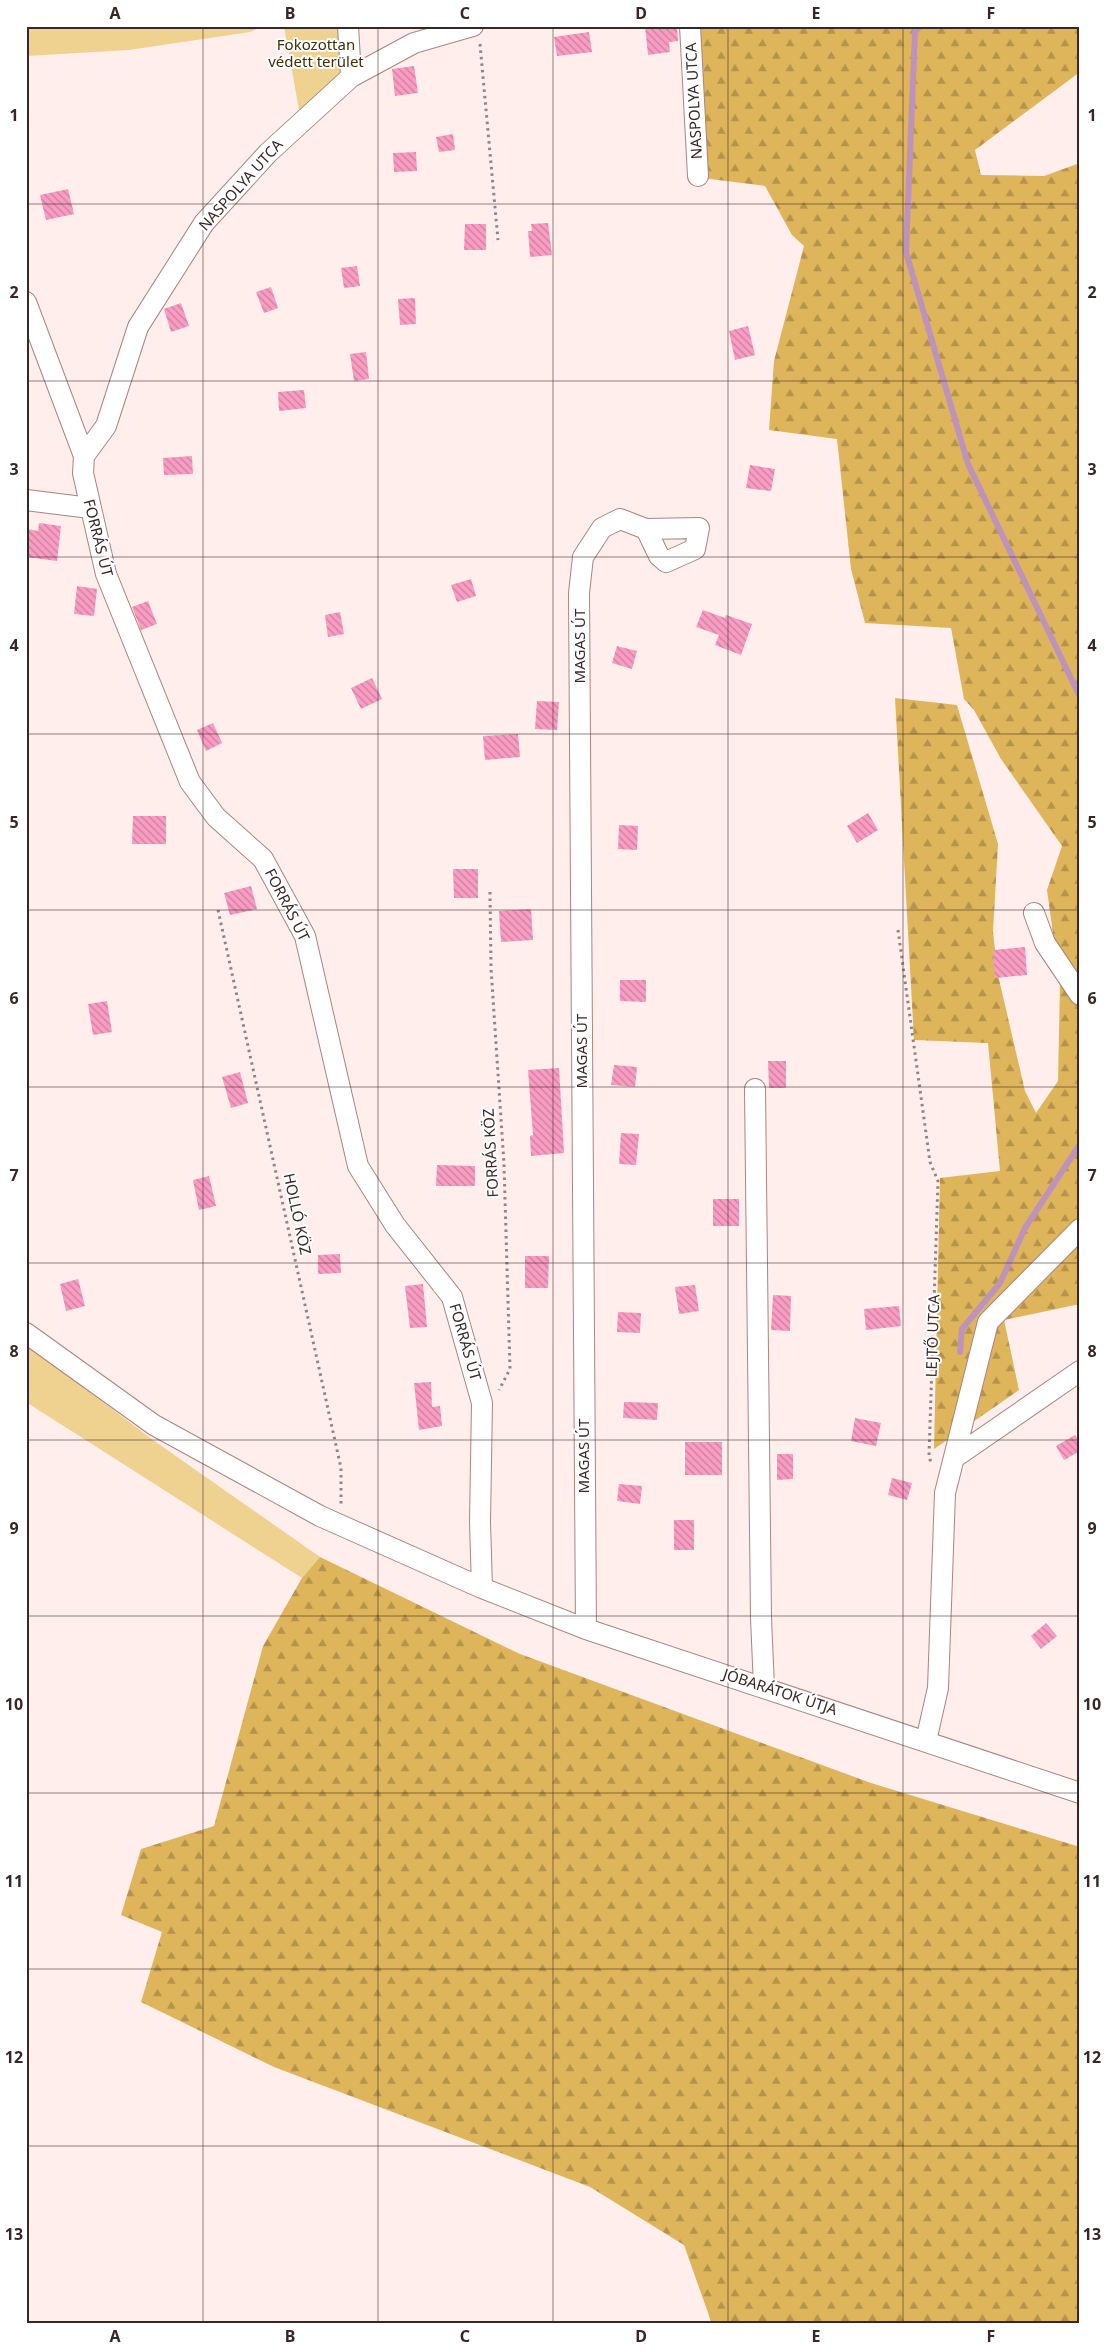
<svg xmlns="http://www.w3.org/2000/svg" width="1106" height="2350" font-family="'Noto Sans',sans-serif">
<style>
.green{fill:#efd190}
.forest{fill:url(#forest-firs)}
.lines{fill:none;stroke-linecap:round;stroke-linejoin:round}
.stream{stroke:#bd93bb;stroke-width:6}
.building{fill:url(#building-back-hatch)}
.street-casing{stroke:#aa8481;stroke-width:22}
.path{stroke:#938381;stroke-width:3;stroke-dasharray:2.5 4;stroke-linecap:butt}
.street{stroke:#fff;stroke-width:20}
.grid{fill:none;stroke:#372726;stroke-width:1;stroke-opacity:0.55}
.labels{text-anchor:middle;stroke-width:4;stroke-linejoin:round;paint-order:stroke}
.park-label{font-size:15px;fill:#402f06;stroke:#fff}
.street-label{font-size:15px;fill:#372726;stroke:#fff}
.neatline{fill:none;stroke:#372726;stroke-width:2}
.grid-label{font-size:16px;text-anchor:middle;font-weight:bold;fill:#372726}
</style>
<defs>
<pattern id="forest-firs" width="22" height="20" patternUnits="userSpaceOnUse" patternTransform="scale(1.25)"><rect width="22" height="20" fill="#deb55a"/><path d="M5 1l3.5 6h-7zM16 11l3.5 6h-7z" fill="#b5934a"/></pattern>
<pattern id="building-back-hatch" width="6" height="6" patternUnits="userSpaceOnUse" patternTransform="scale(1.25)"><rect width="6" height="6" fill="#f99cc2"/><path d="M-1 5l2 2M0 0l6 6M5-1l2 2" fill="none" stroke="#ca7f9d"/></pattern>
</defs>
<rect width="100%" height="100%" fill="#ffeeec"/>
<path class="green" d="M26,26H264L250,32L129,50L26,56Z
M284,26H340L343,73L301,121Z
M26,1344L153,1440L320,1557L302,1578L26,1402Z"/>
<path class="forest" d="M694,26H1080V72L975,150L981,175L1044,176L1080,163V1304L1004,1320L1019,1390L934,1449L940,1178L1000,1171L988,1043L914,1040L895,698L957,705L998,844L993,932L998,975L1025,1091L1036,1113L1058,1081L1060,984L1047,890L1062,846L1001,759L974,710L964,699L951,628L865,623L851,569L837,439L769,430L774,361L804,246L792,235L765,186L702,178Z
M320,1557L520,1654L871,1783L1080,1847V2324H712L684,2245L590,2187L274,2067L141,2002L162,1932L121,1915L141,1849L214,1826L263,1646L302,1578Z"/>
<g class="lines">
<path class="stream" d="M920,26L915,32L906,252L968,464L1080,697
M960,1352L962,1329L1000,1283L1025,1228L1080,1144"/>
</g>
<path class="building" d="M645,26H677L678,41L669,42L670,52L648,55Z
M589,32L592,52L557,56L554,37Z
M414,66L418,93L395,96L392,69Z
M453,134L455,150L439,152L436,137Z
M416,152L417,171L394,172L393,153Z
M68,189L74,214L46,220L40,195Z
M548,223L552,255L530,257L528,231H532L531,224Z
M465,224H486V250H464Z
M357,266L360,286L344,288L341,268Z
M271,287L278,308L264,313L256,292Z
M415,298L416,324L400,325L398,299Z
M181,303L189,326L171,332L164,309Z
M748,326L755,355L735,360L729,331Z
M366,352L369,379L354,381L350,354Z
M304,390L306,408L279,411L278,392Z
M192,456L193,474L164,475L163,458Z
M750,465L775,469L771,491L746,488Z
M39,523L61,526L57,561L26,557V529L38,531Z
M471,579L476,596L457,602L451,585Z
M77,586L97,589L94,616L74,614Z
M148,601L157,624L141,630L132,607Z
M703,610L725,618L726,615L752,624L741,655L715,645L719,635L696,627Z
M340,612L344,634L328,637L325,615Z
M617,646L637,651L632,669L612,663Z
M372,678L382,699L361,709L351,688Z
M537,701L559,702L557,730L535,729Z
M213,723L222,743L206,751L197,730Z
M518,734L520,757L485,760L483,736Z
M868,813L878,830L857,843L847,826Z
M133,816H166V844H132Z
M619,825L638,826L637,850L618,849Z
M453,869H478V898H454Z
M251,886L257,909L230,915L224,893Z
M531,909L533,940L501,942L499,911Z
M1025,947L1027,975L995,978L993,950Z
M620,980H646V1002L620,1001Z
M107,1001L112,1032L93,1035L88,1004Z
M768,1061H786V1088H769Z
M614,1065L637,1067L635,1087L611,1085Z
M559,1068L564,1153L531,1156L530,1136L533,1135L528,1070Z
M240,1072L248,1103L231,1108L222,1077Z
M621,1133L639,1134L636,1165L619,1164Z
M437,1165L475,1166V1186H436Z
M209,1176L216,1206L199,1210L193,1180Z
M713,1199H739V1226H713Z
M340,1254L341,1273L318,1274V1255Z
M525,1256H549L548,1288H525Z
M78,1279L85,1306L66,1311L60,1284Z
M423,1284L427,1327L410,1328L405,1286Z
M695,1285L699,1311L679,1314L675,1287Z
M773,1295L791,1296L790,1331L771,1330Z
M899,1306L901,1326L866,1330L864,1309Z
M618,1312L641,1313L640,1333L617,1332Z
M431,1382L432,1407L440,1406L442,1426L419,1430L414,1383Z
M624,1402L658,1403L657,1420L623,1418Z
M855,1418L881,1423L876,1446L851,1441Z
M1075,1435L1080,1443V1451L1064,1460L1056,1446Z
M685,1442H722V1475H685Z
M777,1454H793V1479L777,1480Z
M892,1478L912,1483L907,1500L888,1495Z
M619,1484L642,1486L640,1504L617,1501Z
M674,1520H694V1550H674Z
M1046,1623L1057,1636L1041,1649L1031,1636Z"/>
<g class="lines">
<g class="street-casing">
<path id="street" d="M348,26L351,77
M690,26L698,176
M26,302L84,456L83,473L106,574L190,782L216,817L263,859L305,936L358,1166L395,1225L452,1297L482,1403L480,1522L482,1588
M84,456L106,426L138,327L204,223L268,153L351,77L414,43L473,26
M26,500L90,508
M1034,913L1045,943L1080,995
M755,1089L761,1618L764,1687
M26,1333L154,1425L320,1516L482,1588L586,1629L1080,1793
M954,1458L1080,1371
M586,1629L579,593L583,557L602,528L620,519L646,529L699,528L695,549L666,562L659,556L646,529
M926,1741L938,1688L945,1493L988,1322L1080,1229"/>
</g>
<path class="path" d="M480,44L498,240
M490,892L491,968L504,1164L510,1369L499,1390
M218,910L341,1468V1505
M898,930L930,1162L938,1181L929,1456L931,1463"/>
<use href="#street" class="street"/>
</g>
<path class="grid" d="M203,26V2324M378,26V2324M553,26V2324M728,26V2324M903,26V2324M26,204H1080M26,381H1080M26,557H1080M26,734H1080M26,910H1080M26,1087H1080M26,1263H1080M26,1440H1080M26,1616H1080M26,1793H1080M26,1969H1080M26,2146H1080"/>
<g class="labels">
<g class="park-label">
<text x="316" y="50">Fokozottan<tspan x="316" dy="17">védett terület</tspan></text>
</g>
<g class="street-label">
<text transform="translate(694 101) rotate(-93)" y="5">NASPOLYA UTCA</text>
<text transform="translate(241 185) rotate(-48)" y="5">NASPOLYA UTCA</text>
<text transform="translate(98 538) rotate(76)" y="5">FORRÁS ÚT</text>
<text transform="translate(580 646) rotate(-90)" y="5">MAGAS ÚT</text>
<text transform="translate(287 905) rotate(63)" y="5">FORRÁS ÚT</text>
<text transform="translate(582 1051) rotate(-90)" y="5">MAGAS ÚT</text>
<text transform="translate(491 1153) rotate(-93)" y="5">FORRÁS KÖZ</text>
<text transform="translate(297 1214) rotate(78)" y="5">HOLLÓ KÖZ</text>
<text transform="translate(933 1336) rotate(-88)" y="5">LEJTŐ UTCA</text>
<text transform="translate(465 1342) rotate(74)" y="5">FORRÁS ÚT</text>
<text transform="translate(584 1456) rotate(-90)" y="5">MAGAS ÚT</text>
<text transform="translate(780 1692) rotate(18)" y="5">JÓBARÁTOK ÚTJA</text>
</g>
</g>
<rect width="1106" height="2350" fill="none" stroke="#ffffff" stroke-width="55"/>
<rect x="28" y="28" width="1050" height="2294" class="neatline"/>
<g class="grid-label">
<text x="115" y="19">A</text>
<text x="290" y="19">B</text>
<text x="465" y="19">C</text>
<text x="641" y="19">D</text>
<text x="816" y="19">E</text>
<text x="991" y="19">F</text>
<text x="14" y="121">1</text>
<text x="1092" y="121">1</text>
<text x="14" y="298">2</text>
<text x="1092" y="298">2</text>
<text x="14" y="475">3</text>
<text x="1092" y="475">3</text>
<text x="14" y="651">4</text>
<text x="1092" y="651">4</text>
<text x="14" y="828">5</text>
<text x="1092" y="828">5</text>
<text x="14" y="1004">6</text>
<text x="1092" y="1004">6</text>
<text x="14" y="1181">7</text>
<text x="1092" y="1181">7</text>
<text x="14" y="1357">8</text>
<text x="1092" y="1357">8</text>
<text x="14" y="1534">9</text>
<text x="1092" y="1534">9</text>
<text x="14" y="1710">10</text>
<text x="1092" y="1710">10</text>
<text x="14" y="1887">11</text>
<text x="1092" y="1887">11</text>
<text x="14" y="2063">12</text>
<text x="1092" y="2063">12</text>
<text x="14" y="2240">13</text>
<text x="1092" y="2240">13</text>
<text x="115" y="2342">A</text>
<text x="290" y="2342">B</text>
<text x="465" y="2342">C</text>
<text x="641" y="2342">D</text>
<text x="816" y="2342">E</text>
<text x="991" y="2342">F</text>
</g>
</svg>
